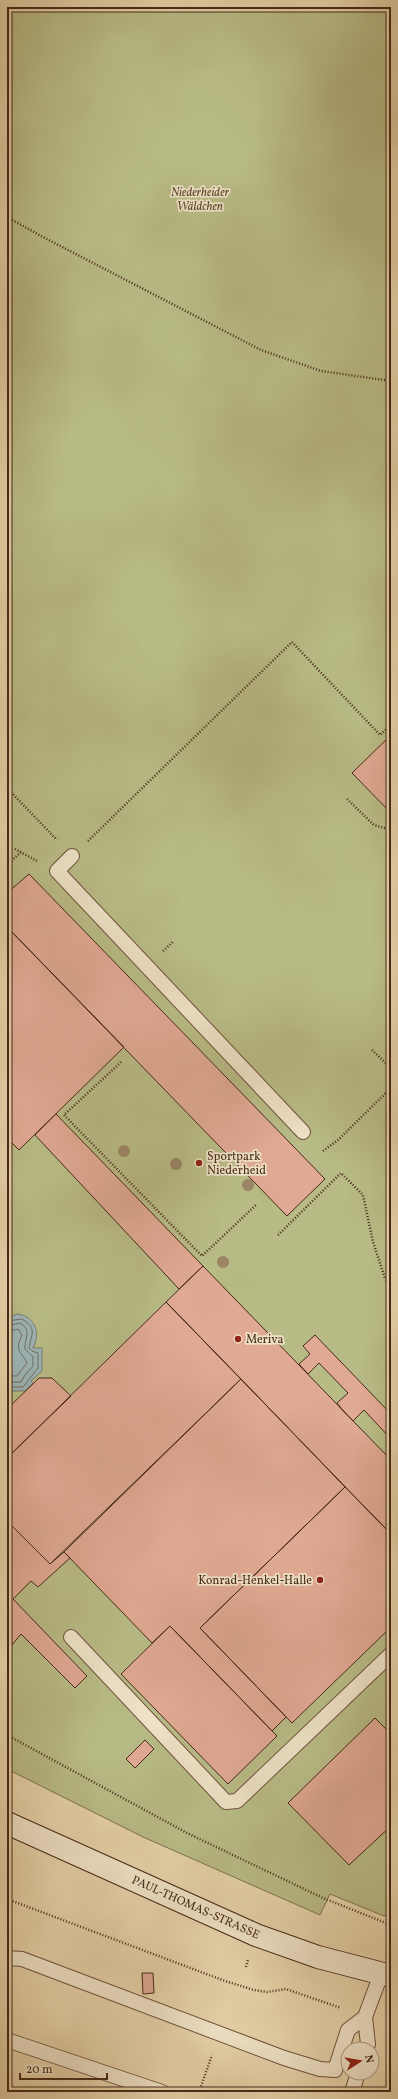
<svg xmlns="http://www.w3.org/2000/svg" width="398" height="2099" font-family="Vollkorn,serif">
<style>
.green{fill:#b8bb86;stroke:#7f724f}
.water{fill:#9cb4b5;stroke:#7a7c76}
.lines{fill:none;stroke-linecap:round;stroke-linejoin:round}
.shore{stroke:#716e66;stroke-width:1}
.building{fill:#e0a993;stroke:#462918}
.service-casing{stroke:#6e533c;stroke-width:16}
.secondary-casing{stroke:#462918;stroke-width:24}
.path{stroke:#462918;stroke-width:2.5;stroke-dasharray:1 2;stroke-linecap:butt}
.service{stroke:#efe2c7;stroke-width:14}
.secondary{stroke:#efe2c7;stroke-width:22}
.tree{fill:#9b8565}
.poi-dot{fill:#8f2418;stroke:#efe2c7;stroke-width:1.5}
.labels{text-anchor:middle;stroke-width:3.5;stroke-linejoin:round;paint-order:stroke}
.park-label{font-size:12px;font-style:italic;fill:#5d462e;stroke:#efe2c7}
.poi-label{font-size:12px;fill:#462918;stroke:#efe2c7;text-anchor:start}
.street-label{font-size:12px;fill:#462918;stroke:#efe2c7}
</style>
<rect width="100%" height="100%" fill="#e6d2a9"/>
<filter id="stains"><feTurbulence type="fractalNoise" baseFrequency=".005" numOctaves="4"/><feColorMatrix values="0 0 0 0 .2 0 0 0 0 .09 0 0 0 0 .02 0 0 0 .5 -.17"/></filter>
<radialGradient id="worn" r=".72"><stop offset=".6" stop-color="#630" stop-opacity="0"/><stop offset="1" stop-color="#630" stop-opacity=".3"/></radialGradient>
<path class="green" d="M7,7H391V1914L384,1916L330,1894L320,1915L143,1837L7,1769Z"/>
<path class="water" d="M17,1314C35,1316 41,1333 33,1348H42V1371L31,1381L33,1383L25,1391H7V1318Z"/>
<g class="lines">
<path class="shore" d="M7,1321L22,1319C38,1329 31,1334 29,1348L32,1351L38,1353V1368L23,1387H7
M7,1326L20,1323C33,1331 24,1338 25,1349L33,1357V1366L25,1375L21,1382H7
M7,1332L18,1329L22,1335C14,1351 21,1351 27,1363L17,1376H7"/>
</g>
<path class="building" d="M391,735V813L352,773Z
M29,874L325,1179L287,1216L7,927V893Z
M11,931L124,1047L19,1150L7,1138V935Z
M56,1114L203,1266L179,1289L35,1135Z
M203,1266L391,1460V1534L166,1302Z
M166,1302L241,1379L50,1564L7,1521V1458Z
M315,1335L391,1414V1439L364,1410L353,1421L345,1413L337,1403L348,1393L319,1363L308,1374L299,1364L310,1354L303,1346Z
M39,1378H52L71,1396L7,1458V1409Z
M241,1379L345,1487L200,1628L286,1717L272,1731L170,1626L152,1643L64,1552Z
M345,1487L391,1534V1627L292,1723L200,1628Z
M7,1521L50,1564L64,1552L70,1558L38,1587L31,1581L13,1599L87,1676L75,1688L21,1634L7,1651Z
M170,1626L277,1736L228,1784L121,1674Z
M375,1718L391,1734V1826L349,1865L288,1803Z
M145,1740L154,1749L135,1768L126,1759Z
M142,1973H153L154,1993L143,1994Z"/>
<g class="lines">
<g class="service-casing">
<path id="service" d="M72,856L57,871L303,1132
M71,1637L226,1802L237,1801L391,1654
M7,1958L22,1959L284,2058L320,2069L335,2070L348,2030L365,2017
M7,2040L162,2092
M366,2049L368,2044L365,2017L381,1974
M352,2092L358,2073"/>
</g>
<g class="secondary-casing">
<path id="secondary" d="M7,1823L256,1935L318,1957L391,1976"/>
</g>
<path class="path" d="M7,217L41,236L261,350L321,371L391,381
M7,788L57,840
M347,799L374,825L391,830
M88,841L292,642L380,735L391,725
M15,849L37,861
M7,865L21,852
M163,951L174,941
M372,1050L391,1068
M121,1062L64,1115L202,1256L256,1205
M323,1151L338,1140L391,1088
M278,1235L341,1173L363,1195L373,1242L385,1278L391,1288
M7,1735L187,1833L323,1898L391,1925
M7,1899L225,1981L254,1990L267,1992L286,1989L341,2008
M246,1967L248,1960
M199,2092L212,2055"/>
<use href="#service" class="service"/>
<use href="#secondary" class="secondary"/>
</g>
<g class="tree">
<circle cx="124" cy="1151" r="6"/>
<circle cx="176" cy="1164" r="6"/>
<circle cx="248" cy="1185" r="6"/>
<circle cx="223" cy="1262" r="6"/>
</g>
<g class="poi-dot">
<circle cx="199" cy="1163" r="4"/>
<circle cx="238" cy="1339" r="4"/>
<circle cx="320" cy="1580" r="4"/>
</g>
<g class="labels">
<g class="park-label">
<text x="200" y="196">Niederheider<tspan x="200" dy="14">Wäldchen</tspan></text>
</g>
<g class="poi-label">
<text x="207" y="1160">Sportpark<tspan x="207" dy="14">Niederheid</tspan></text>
<text x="246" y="1343">Meriva</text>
<text x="312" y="1584" text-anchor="end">Konrad-Henkel-Halle</text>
</g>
<g class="street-label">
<text transform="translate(196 1907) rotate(24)" y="4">PAUL-THOMAS-STRASSE</text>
</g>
</g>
<rect width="398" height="2099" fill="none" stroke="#e6d2a9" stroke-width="24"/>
<rect x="8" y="8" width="382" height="2083" fill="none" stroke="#462918" stroke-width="2"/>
<rect x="12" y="12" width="374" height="2075" fill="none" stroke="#462918"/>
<g transform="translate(360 2061) rotate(78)"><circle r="19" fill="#efe2c7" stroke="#ab9881"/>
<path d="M0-3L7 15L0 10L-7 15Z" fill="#8f2418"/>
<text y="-6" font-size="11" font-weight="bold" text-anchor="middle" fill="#462918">N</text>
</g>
<path d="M20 2073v6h87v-6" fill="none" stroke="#462918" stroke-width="2"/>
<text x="26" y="2073" font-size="12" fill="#462918" stroke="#efe2c7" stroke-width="3" paint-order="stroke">20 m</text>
<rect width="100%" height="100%" filter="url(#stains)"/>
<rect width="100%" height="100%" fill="url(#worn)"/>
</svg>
